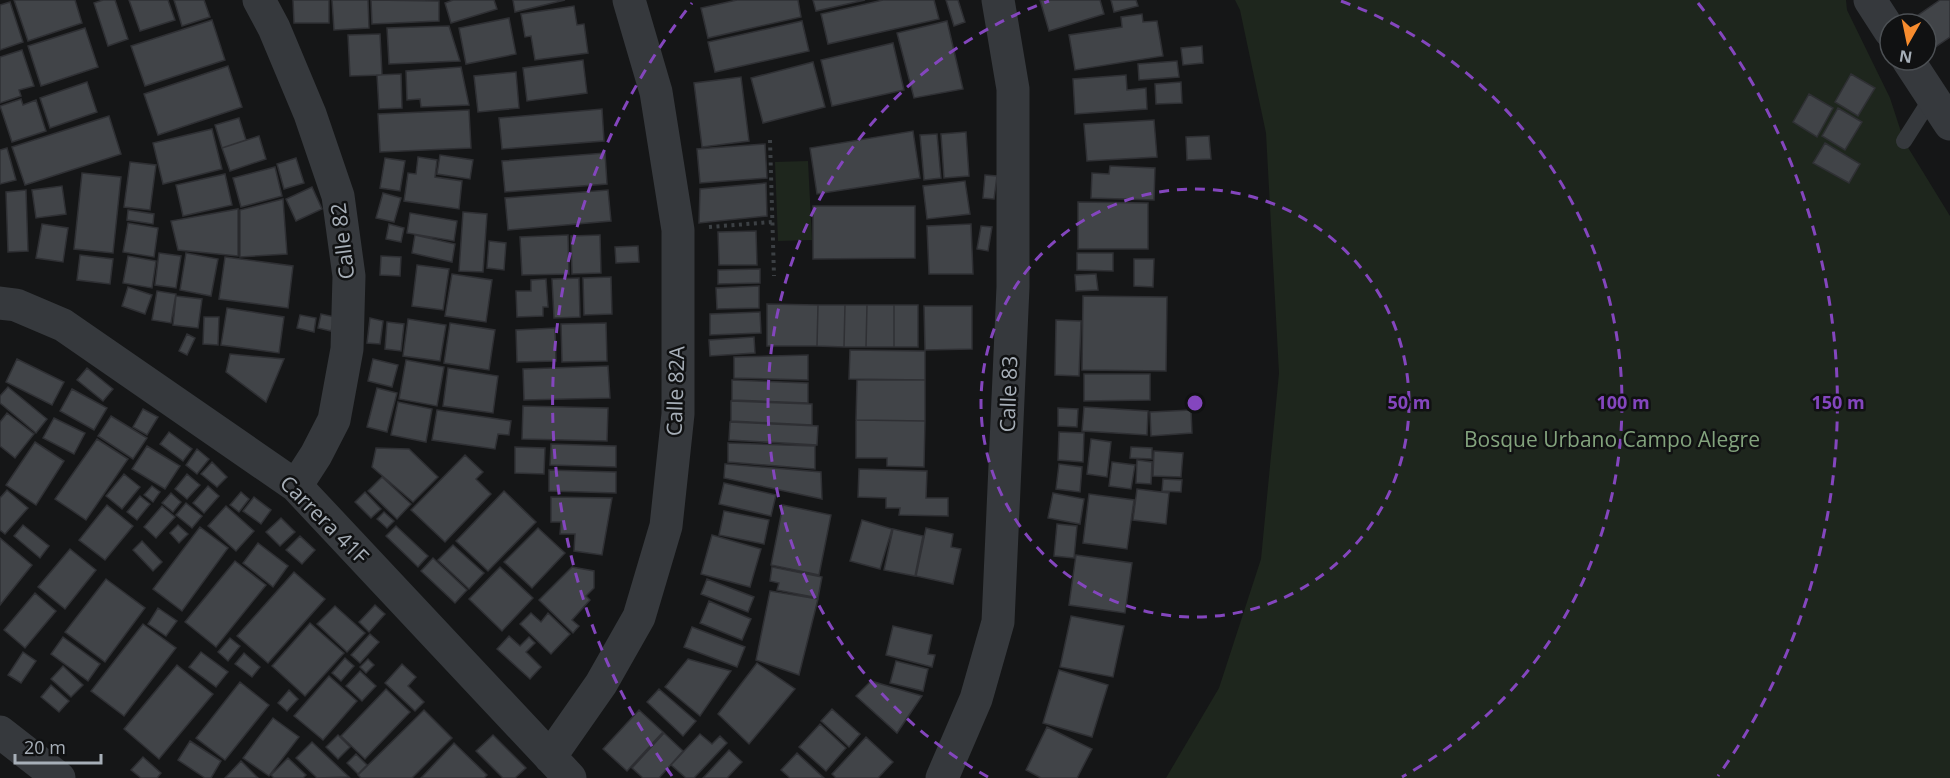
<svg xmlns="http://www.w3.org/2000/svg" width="1950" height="778" font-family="'Open Sans',sans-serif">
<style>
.green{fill:#1e261d}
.building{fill:#414448;stroke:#2f3034;stroke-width:1.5}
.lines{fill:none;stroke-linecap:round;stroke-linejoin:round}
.path{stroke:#3c4044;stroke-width:4;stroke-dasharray:3 4.5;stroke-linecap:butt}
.service{stroke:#36393d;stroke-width:16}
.minor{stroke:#36393d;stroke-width:33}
.tertiary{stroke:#36393d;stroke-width:33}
.ring{fill:none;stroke:#8446be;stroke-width:3;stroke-dasharray:10 8}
.labels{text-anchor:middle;stroke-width:5;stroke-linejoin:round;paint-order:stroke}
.street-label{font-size:21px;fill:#a7afb8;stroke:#101112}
.park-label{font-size:21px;fill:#83a37d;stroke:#101112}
.centre{fill:#8446be;stroke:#101112;stroke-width:3}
.ring-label{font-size:18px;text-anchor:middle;font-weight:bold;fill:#8446be;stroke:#101112;stroke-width:5;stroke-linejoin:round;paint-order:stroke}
</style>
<rect width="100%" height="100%" fill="#151617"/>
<path class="green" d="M1235,0H1846L1847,10L1890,98L1904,141L1950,216V778H1166L1219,688L1261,559L1279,373L1266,133L1240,10Z
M808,161L812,240L778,241L775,162Z"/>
<path class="building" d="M14,0H75L82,23L28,41Z
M103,0H115L128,39L108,46L94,3Z
M129,0H168L175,20L140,31Z
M174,0H204L210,17L182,26Z
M293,0H329V23H294Z
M332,0H368L369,28L334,30Z
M371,0L439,1V21L372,24Z
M453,0H494L497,9L451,23L445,3Z
M513,0H565L515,12Z
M737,0H798L801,17L708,38L701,8Z
M813,0H865L816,11Z
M883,0H934L939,19L828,44L821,14Z
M946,0H958L965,22L954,26Z
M1040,0H1100L1104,14L1049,31Z
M1111,0H1136L1138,6L1114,12Z
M1940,0H1950V37L1934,48L1926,36V24H1918L1914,18Z
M10,2L23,42L0,50V5Z
M574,6L577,25L584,24L588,53L535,60L531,36L525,37L521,14Z
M1142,14L1143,22L1157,21L1163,56L1075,70L1069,35L1122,27L1121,17Z
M509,18L516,54L466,64L459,28Z
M212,20L225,60L145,86L131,46Z
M802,21L809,51L715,72L708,42Z
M947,21L963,89L914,98L897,33Z
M449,26L460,61L389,64L387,28Z
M85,28L98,67L41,86L28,46Z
M380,34L382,75L350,76L348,35Z
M893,43L904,90L832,106L821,60Z
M1202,46L1203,63L1183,65L1181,48Z
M22,50L34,86L19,90L21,96L0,103V57Z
M583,60L587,93L527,101L523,68Z
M1177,61L1179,77L1139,80L1138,64Z
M813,62L825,107L763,123L751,78Z
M228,66L242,107L158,135L144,94Z
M461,67L469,105L421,107L420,99L407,100L406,71Z
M516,72L519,108L478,112L474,76Z
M401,74L402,108L379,109L377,75Z
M1851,74L1875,88L1858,116L1835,102Z
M1126,75L1127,90L1146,88L1147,109L1075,114L1073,79Z
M741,77L749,141L702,147L694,83Z
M87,82L97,112L50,128L40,98Z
M1181,82L1182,103L1156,104L1155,84Z
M1809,94L1833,108L1817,137L1793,122Z
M21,99L23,105L36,100L46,131L12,142L0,106Z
M1838,108L1862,122L1845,150L1822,136Z
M602,109L604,141L502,149L499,118Z
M469,110L471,148L380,152L378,114Z
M109,116L121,154L25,185L12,147Z
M239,118L246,140L222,148L215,125Z
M1154,120L1157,157L1087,161L1084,124Z
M212,129L222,169L163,184L153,143Z
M913,131L920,178L817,194L810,148Z
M966,132L969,176L944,178L941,134Z
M937,134L941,178L924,180L920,135Z
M259,136L266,159L230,171L222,148Z
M1209,136L1211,159L1187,160L1186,137Z
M1825,143L1860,164L1849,183L1813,163Z
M765,144L767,178L700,183L697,149Z
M7,148L16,180L0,184V150Z
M605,153L607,184L505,192L502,161Z
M440,155L473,160L470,179L437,174Z
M418,157L437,160L435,177L462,181L459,209L404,201L408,173L416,174Z
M296,158L304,183L284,189L277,164Z
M385,158L405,161L400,191L380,188Z
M130,162L156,165L150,210L124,207Z
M1110,166L1155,168L1154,200L1091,198L1092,173L1109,174Z
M275,167L282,196L241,207L233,178Z
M82,173L121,177L113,253L74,249Z
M225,174L232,205L183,216L176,185Z
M985,175L997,176L994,199L983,198Z
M965,181L970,214L927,219L923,186Z
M766,183L767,216L699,223L700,189Z
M62,186L66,214L36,218L32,190Z
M312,187L322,209L296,221L286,199Z
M26,190L28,251L8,252L6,192Z
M608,190L611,221L508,230L505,198Z
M383,193L401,198L394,222L376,218Z
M283,199L287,254L240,257V210Z
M1078,202L1148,203V249H1078Z
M813,206H915V258L813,259Z
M238,209V256L178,250L171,221Z
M128,210L154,214L153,224L127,220Z
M463,212L487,214L483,272L459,271Z
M410,213L457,221L454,241L407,233Z
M128,223L158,228L154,257L123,252Z
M42,224L68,228L63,262L36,258Z
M389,224L404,228L401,242L386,239Z
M971,224L973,274H929L927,226Z
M981,226L992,227L988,251L977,249Z
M756,231L757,265H719L718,232Z
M415,235L455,244L452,262L412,253Z
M568,235L569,274L522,275L520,237Z
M600,235L601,273L572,274L571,236Z
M489,241L506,243L504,270L487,268Z
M638,246L639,262L616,263L615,247Z
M159,253L181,256L176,288L155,285Z
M186,253L218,259L211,296L180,290Z
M1077,253H1113V271L1077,270Z
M80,255L113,259L110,284L77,280Z
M128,256L156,261L152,288L123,283Z
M381,256L401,257L400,276L380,275Z
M225,257L293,266L288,308L219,299Z
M1134,259H1154L1153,287L1134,286Z
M417,265L449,269L443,310L412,306Z
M760,269V283L718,284V270Z
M452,274L492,280L486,322L445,316Z
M1096,274L1098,290L1076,291L1075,275Z
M611,277L612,314L584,315L583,278Z
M579,278L580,317L554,318L552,279Z
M546,279L548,307H543V316L517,317L516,291H531V280Z
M759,286V308L717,309L716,288Z
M128,287L152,295L145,314L122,306Z
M157,291L176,294L171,323L152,320Z
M176,296L202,299L198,328L173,325Z
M1083,296L1167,297L1166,371L1082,370Z
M767,304L818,305L817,346H767Z
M818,305H845L844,347L817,346Z
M845,305H867L866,347H844Z
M867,305H894V347H866Z
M894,305H918V347H894Z
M924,306H972V349L925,350Z
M227,308L284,317L279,353L221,345Z
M760,312L761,333L710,335V314Z
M321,314L335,317L331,331L318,328Z
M300,315L316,318L314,332L297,328Z
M204,317H219L218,345L203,344Z
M370,318L383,321L380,344L367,343Z
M408,319L446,325L440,361L403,356Z
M1056,320L1081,321L1079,376L1055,375Z
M387,322L404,324L401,351L385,349Z
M450,323L495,330L489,370L444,363Z
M606,323L607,361L562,362L561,324Z
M555,328L556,361L517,362L516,330Z
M187,334L195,338L187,355L179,351Z
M754,337L755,353L710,356L709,340Z
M850,350L925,351V380L849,379Z
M230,354L284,359L266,402L226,372Z
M808,355V380L734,378V357Z
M17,359L64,382L52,405L6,382Z
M373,359L398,365L392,387L368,381Z
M406,360L444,367L437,406L399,399Z
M608,366L610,398L524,400L523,369Z
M87,368L113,389L103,401L77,380Z
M448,368L498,376L493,413L443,406Z
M1084,374H1150V400L1084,401Z
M732,380L808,383V403L732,400Z
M857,380H925V421L856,420Z
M8,387L47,419L36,433L0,403V396Z
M377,388L397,393L387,432L367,427Z
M72,389L107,408L94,430L60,411Z
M731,401L812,404V425L731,421Z
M398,402L432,409L426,442L391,435Z
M523,406L608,408L607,441L522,439Z
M1084,407L1148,411L1147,435L1082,431Z
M1058,408L1078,409L1077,427L1058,426Z
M143,409L158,417L147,435L133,427Z
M437,410L511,421L509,435L498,434L495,449L432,440Z
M1191,410L1192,433L1151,436L1150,412Z
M7,413L34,434L15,458L0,446V422Z
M111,416L147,438L133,459L98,436Z
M54,418L85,433L74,454L43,438Z
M856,420L925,421L924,467L887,466V458H856Z
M730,422L818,426L817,445L729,440Z
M169,432L192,449L183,461L160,444Z
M1059,432L1084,433L1083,462L1058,460Z
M97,439L128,459L86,520L55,499Z
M1091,439L1111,442L1107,477L1087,474Z
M35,442L64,461L36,505L6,485Z
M728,443L815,446V469L728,462Z
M551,444L616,446V467L550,465Z
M147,446L180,466L165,489L132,469Z
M515,447L545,448L544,474L515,473Z
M1131,447L1152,448V459L1130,458Z
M376,448L409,449L438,477L413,502L372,467Z
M197,449L209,459L197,474L186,465Z
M1154,451L1183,453L1181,477L1153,476Z
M465,455L483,472L476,479L491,494L445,542L411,510Z
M1137,460L1152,462L1151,484L1136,483Z
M212,462L227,477L217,487L201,474Z
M1112,462L1135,465L1131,489L1109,486Z
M725,464L821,472L822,499L724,478Z
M1059,464L1082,467L1080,492L1056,489Z
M859,469L927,471L926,498H948V516L899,515L900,508H886V498L858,497Z
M549,470L616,472V493L549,491Z
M124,474L140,487L122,509L106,496Z
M187,474L200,485L187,499L175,489Z
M382,477L411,504L397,519L368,491Z
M1163,479L1182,480L1181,492L1162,491Z
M724,483L776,495L771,516L719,504Z
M152,486L160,492L153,502L144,495Z
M208,486L219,496L204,513L193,503Z
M1137,489L1169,493L1166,524L1133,520Z
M7,490L28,508L5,534L0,530V498Z
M504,491L536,522L488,571L456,541Z
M241,492L249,499L239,512L230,505Z
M365,492L381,509L371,518L355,502Z
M171,493L181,502L173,512L162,503Z
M1053,493L1084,499L1080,524L1048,518Z
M1089,494L1134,500L1127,549L1083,543Z
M140,496L150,504L137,520L127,512Z
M254,497L271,510L261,524L243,511Z
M551,497L612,498L602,555L574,551L575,534H560L561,522H551Z
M186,503L202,516L192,528L176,515Z
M107,505L133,526L105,560L79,540Z
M783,505L831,515L819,575L771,565Z
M162,506L175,517L156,538L144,527Z
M226,506L254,531L236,551L208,526Z
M724,511L769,520L764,544L719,535Z
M384,512L394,521L387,528L377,519Z
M281,518L295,532L280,546L266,532Z
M862,520L892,529L880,569L850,561Z
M1057,524L1077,526L1074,558L1054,556Z
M23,525L49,546L40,558L14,536Z
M178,525L188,534L179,543L170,533Z
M396,526L428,556L418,567L386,536Z
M200,527L228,548L182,611L153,589Z
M538,528L565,553L532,588L504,562Z
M926,528L953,534L951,547L961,549L953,584L916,576Z
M893,529L923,536L915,576L884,570Z
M712,535L761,549L750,587L701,574Z
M300,536L315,550L302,564L286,550Z
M0,538L32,565L0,605Z
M142,541L162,562L153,571L133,550Z
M258,543L288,566L273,587L243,563Z
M453,545L484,573L469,589L438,560Z
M70,549L96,570L65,609L38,587Z
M1076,555L1132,563L1125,613L1069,605Z
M433,558L467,590L455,603L421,571Z
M235,561L266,585L216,647L185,622Z
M500,567L533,598L502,631L469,599Z
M572,567L594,571V588L586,596L590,600L572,620L579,626L573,633L539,600Z
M772,567L822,577L818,598L777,590L779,583L770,581Z
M294,572L325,599L268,663L237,636Z
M106,579L145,608L105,662L65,632Z
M707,579L754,597L748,612L701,594Z
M770,591L818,599L799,675L756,660Z
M35,593L56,611L25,648L4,630Z
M709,601L751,619L742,640L700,623Z
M375,605L385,614L369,632L359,622Z
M335,606L365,633L347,652L317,624Z
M158,608L177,621L166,636L148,624Z
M531,613L541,622L548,613L570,634L551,654L520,624Z
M1071,616L1124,626L1113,677L1060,667Z
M310,623L344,653L305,696L272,666Z
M143,624L176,648L124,716L91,691Z
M893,626L932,635L928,654L935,655L932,667L886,655Z
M692,627L745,647L737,667L684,647Z
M370,634L379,642L360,663L351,655Z
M509,636L520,646L529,637L535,643L526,652L541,667L530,679L497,649Z
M63,637L100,664L88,681L51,654Z
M230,638L240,646L228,661L218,652Z
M23,652L36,661L21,683L8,675Z
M201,652L228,672L216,687L189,667Z
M244,653L260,667L252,677L235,664Z
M345,658L354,666L341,681L332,673Z
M368,659L374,665L366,673L360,667Z
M688,659L731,671L700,716L665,687Z
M896,661L928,669L923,691L890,683Z
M757,663L795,689L749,744L718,714Z
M402,664L416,677L408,686L424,702L415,711L385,683Z
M177,665L213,694L159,759L124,729Z
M63,666L83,685L71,697L51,679Z
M1059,670L1108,685L1092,737L1043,723Z
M360,671L376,686L362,701L346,686Z
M329,676L357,701L323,740L294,716Z
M871,681L922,696L897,733L856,696Z
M240,682L269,705L225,760L196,738Z
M51,685L69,701L59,712L41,697Z
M386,689L410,712L365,759L341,736Z
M659,689L696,721L683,736L647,702Z
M289,690L298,699L287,711L278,703Z
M832,709L860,734L849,747L821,721Z
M424,710L452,738L412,778H361L358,775Z
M639,710L663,732L627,771L603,749Z
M273,718L299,737L269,776L243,758Z
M820,724L846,748L826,771L799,747Z
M1047,727L1092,749L1077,778H1041L1026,770Z
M664,733L683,751L659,778H643L632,768Z
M700,734L712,744L720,736L727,743L694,778H686L671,765Z
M338,735L350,747L338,759L326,747Z
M493,735L526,768L515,778H503L476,751Z
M866,737L893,762L878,778H836L832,774Z
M190,741L221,761L211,778H205L178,760Z
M312,742L349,777L317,778L296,758Z
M454,743L487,775L484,778H421Z
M729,750L742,762L727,778H703Z
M797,753L824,778H790L781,770Z
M356,754L367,765L358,774L347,763Z
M143,757L161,773L157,778H141L131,770Z
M288,758L306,775L303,778H274L271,775Z
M241,761L258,778H225Z"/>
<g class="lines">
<path class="path" d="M770,140L774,276
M709,227L772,222"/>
<path class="service" d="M1904,141L1932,97"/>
<path class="minor" d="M259,0L274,28L310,114L338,196L349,276L347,349L334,420L316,455L296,486
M1870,0L1890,31
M1908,60L1950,124
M0,303L16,305L63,325L296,486L570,778
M550,757L601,684L639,617L666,526L678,414V230L656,92L629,0
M942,778L976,699L998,622L1013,287V89L998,0"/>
<path class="tertiary" d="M0,732L59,778"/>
</g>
<g class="ring">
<circle cx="1195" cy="403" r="214"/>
<path d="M988 777A428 428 0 0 1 1049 1M1341 1A428 428 0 0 1 1402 777"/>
<path d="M672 776A643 643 0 0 1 692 3M1698 3A643 643 0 0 1 1718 776"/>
</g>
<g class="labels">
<g class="street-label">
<text transform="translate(343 241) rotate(-97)" y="7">Calle 82</text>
<text transform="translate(676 391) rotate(-88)" y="7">Calle 82A</text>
<text transform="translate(1009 394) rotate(-88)" y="7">Calle 83</text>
<text transform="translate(324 520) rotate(45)" y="7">Carrera 41F</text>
</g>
<g class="park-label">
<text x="1612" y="447">Bosque Urbano Campo Alegre</text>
</g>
</g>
<circle cx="1195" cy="403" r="9" class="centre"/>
<g class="ring-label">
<text x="1409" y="409">50 m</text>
<text x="1623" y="409">100 m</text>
<text x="1838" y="409">150 m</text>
</g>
<g transform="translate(1908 42) rotate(189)"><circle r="28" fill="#101112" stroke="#4c5054" stroke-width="1.5"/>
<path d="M0-4.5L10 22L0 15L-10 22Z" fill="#f78c2e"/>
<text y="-9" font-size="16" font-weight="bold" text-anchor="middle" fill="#a7afb8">N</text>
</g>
<path d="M15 754v9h86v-9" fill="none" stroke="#a7afb8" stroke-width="3"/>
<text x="24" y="754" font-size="18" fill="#a7afb8" stroke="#101112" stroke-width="4.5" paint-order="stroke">20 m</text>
</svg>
